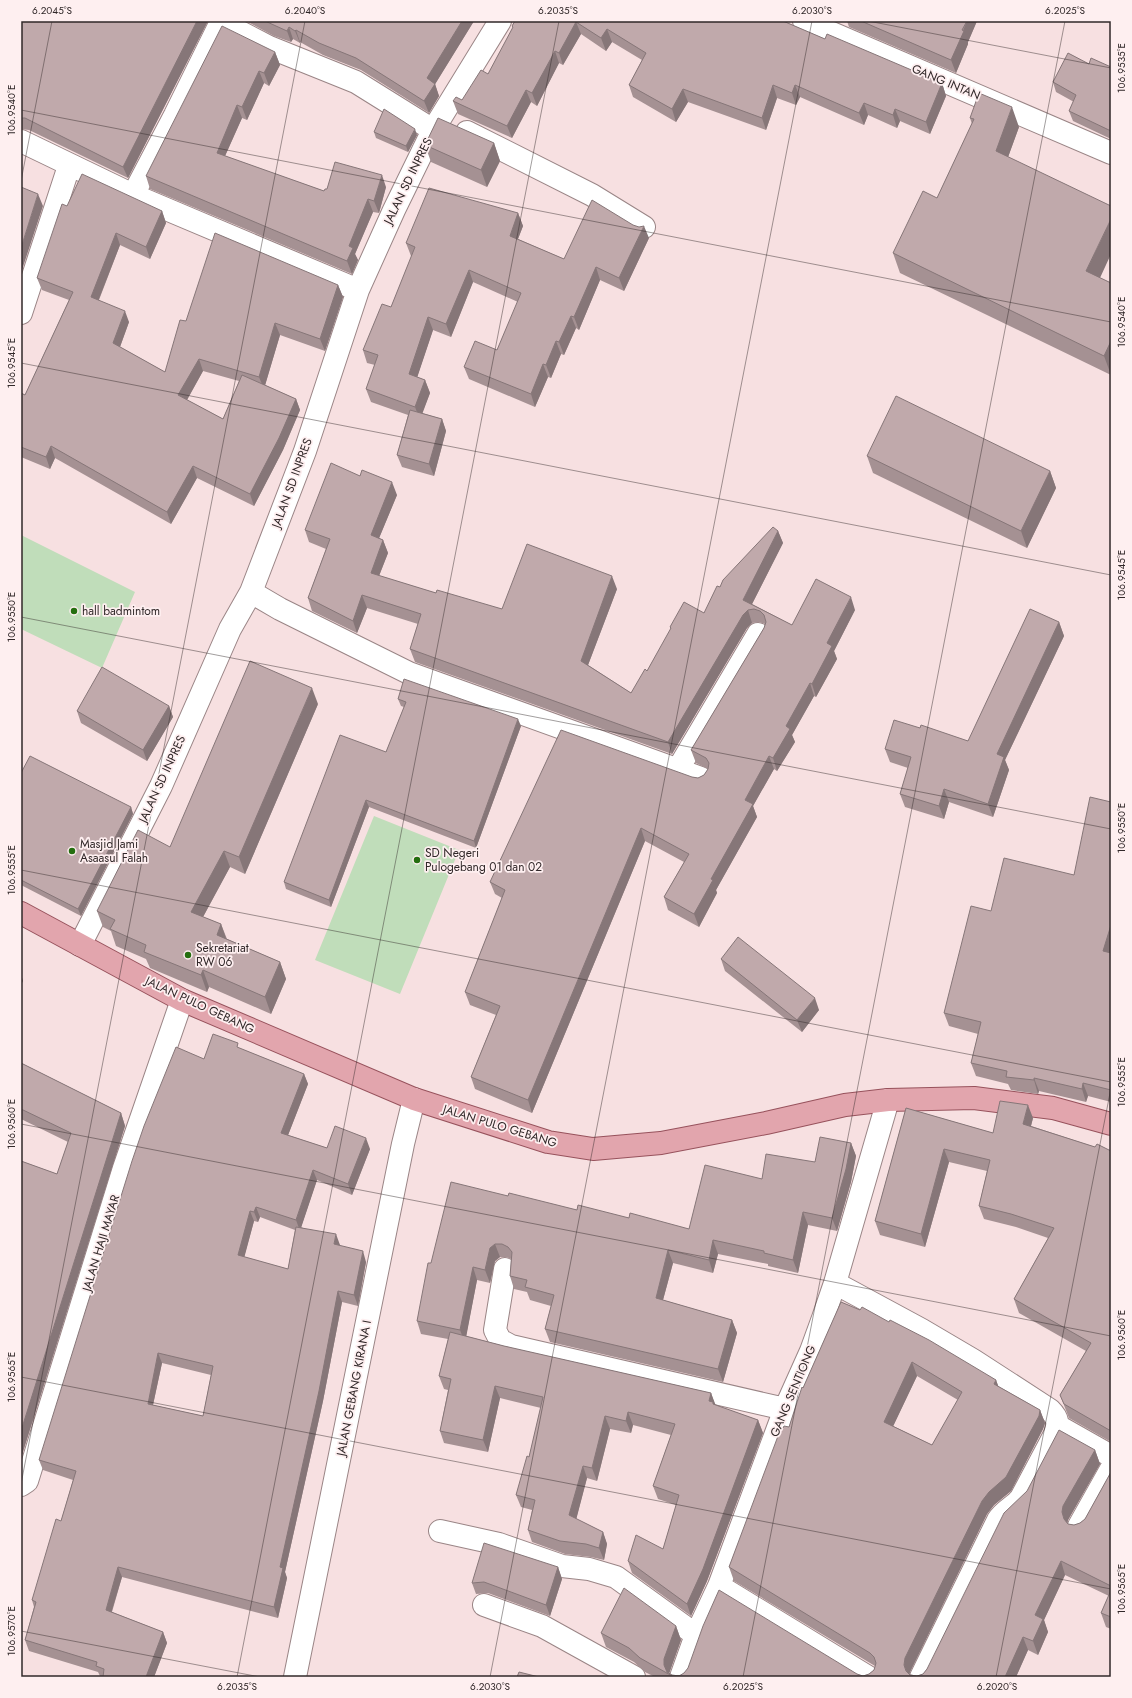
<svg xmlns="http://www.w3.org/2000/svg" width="1132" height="1698" font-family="Jost,sans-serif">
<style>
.green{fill:#c0ddba}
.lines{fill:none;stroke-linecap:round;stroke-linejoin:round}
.minor-casing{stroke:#9a8586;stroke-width:24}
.primary-casing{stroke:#97525c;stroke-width:24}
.minor{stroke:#fff;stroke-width:22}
.primary{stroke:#e2a5ad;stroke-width:22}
.wall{fill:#a59193;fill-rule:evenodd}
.shaded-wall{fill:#867678}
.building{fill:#c0a9ab;stroke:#867678;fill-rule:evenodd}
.ticks{fill:none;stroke:#312829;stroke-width:1;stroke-opacity:0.45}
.poi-dot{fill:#246e0f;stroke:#feeff0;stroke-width:1.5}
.labels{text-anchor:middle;stroke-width:3.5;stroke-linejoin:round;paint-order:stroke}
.street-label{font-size:12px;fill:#312829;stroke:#feeff0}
.poi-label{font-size:12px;fill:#312829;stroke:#feeff0;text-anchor:start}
.neatline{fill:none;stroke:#312829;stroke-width:1.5}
.ticks-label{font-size:10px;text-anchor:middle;fill:#312829}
</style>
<rect width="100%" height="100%" fill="#f7e0e1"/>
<path class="green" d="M21,535L135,592L102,668L21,629Z
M374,816L459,850L400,994L315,960Z"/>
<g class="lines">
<g class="minor-casing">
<path id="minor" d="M804,21L1111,153
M467,132L592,195L644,227
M21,141L133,195L358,290
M133,195L175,115L221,22L269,47L356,82L433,130
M21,313L69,166
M251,592L280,609L409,673L701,778
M678,769L758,634
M80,945L161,786L230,629L251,592L305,451L358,290L394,210L433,130L500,21
M505,1269L495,1330L500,1340L511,1346L785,1409
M835,1283L922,1330L973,1360L1050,1410C1058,1418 1059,1423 1055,1434L1021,1498C1014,1507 1004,1510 998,1520L921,1677
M1058,1426L1111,1456
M21,1485L27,1481L124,1168L182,1000
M1079,1526L1111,1469
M440,1531L499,1544L562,1566L589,1569L616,1577L696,1635
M719,1586L868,1677
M484,1605L542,1626L634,1677
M295,1677L403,1144L414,1099
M681,1677L696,1635L719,1586L785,1409L811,1351L823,1318L835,1283L888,1100"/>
</g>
<g class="primary-casing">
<path id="primary" d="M21,913L182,1000L414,1099L548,1142L593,1149L661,1143L766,1123L845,1105L888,1100L974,1098L1053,1108L1111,1124"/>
</g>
<use href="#minor" class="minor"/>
<use href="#primary" class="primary"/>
</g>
<path class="wall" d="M21,21H208L128,178L29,130L21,129Z
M246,21H474L435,84L439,96L429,113L361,70L323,55L300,42V43L293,39L291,42L274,36Z
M515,21H783L825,39L942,83L946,96L930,134L900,121L897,128L868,115L864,125L800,97L796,105L777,98L766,130L688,102L676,122L633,97L629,85L642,60L612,42L606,51L581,34L563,65L559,63L537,106L531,102L512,138L458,114L453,101L462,100L488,74L513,28L512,26Z
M847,21H977L968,42V44L956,73L849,27Z
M275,52L280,65L269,86L264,83L247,120L242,118L225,156L324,191L327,189L386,187L379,213L373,212L355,254L358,260L352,274L150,189L146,176Z
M1089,64L1111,67V139L1073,121L1069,111L1074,102L1056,92L1053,82Z
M970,118L1019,127L1008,157L1100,278L1111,283V375L900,273L893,253L937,198L972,124Z
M374,132L417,135L408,152L376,138Z
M494,143L500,161L487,187L431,162L425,145Z
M67,206L162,211L166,223L150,259L120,245L99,300L129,322L120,347L165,372L186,321L338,285L343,297L325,351L280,335L265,385L296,399L300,410L283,450L254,506L197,478L171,524L55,458L50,469L21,457V393L25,395L69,300L42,290L37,278ZM203,371L239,381L223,419L187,400Z
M518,213L523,226L518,239L564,259L649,238L624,291L600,280L579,330L576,328L564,355L561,354L551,378L548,377L535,407L469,379L464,367L497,350L518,302L473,282L451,337L433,330L417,377L425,380L430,393L422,413L442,419L446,431L434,476L402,467L397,455L408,415L371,402L366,389L375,365L367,363L363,350L391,307L412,256H411L406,243Z
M867,456L1050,471L1056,488L1027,548L873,473Z
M360,476L397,495L379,538L383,540L388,553L379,576L436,593L502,609L617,589L588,665L631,693L647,671L671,630L670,627L704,613L720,587L778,531L783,543L752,604L792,625L855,610L834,651L837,659L816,697L814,696L792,735L795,742L777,771L774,769L753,806L757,817L716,890L717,893L699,927L668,910L664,897L684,862L645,841L532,1113L475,1089L471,1077L496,1015L470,1005L465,992L502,898L495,894L490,882L692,777L698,778L704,775L708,769L696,763L691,750L764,628L765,624L759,622L752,623L747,628L672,754L415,662L410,649L418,624L367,608L357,633L312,611L308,598L326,549L309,542L305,530Z
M1059,622L1064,636L1005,760L1009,770L993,817L949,802L944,819L905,807L900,794L908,768L890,762L885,749L920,728L968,741Z
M398,699L521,726L476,848L369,807L331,907L286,889L284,882L386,752L404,707L401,706Z
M318,704L245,874L230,867L203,917L221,924L227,939L280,962L286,979L271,1014L209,987L207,992L150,968L146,959L116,946L111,931L103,927L97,911L170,847Z
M169,706L173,717L147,761L81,723L77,711Z
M21,773L131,807L133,814L81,916L21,885Z
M1111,802V1102L1088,1096L1086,1102L1039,1091L1038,1094L1011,1090L1008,1084L976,1076L971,1063L978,1034L949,1026L944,1013L991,911L1074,875Z
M721,959L819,1010L802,1032L725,971Z
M239,1048L304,1074L308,1084L288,1135L327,1148L370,1149L352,1195L317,1180L301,1227L340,1245V1246L366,1262L358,1306L342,1302L323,1401L285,1572L287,1578L278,1618L122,1577L112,1612L163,1632L167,1643L154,1677H102L100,1676L98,1672L29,1651L25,1640L34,1607L32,1600L61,1521L73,1480L43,1470L39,1460L204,1059ZM260,1217L295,1230L288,1269L244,1257L254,1221L258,1222ZM162,1363L211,1375L203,1416L153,1405Z
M21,1063L121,1113L125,1126L21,1458V1161L57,1174L68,1142L21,1119Z
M906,1108L993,1133L1033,1118L1031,1126L1095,1147L1111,1151V1442L1069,1418L1060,1395L1086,1351L1019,1313L1014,1299L1048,1238L1016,1227L984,1219L979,1206L987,1171L949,1162L925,1247L880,1235L875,1221Z
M851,1143L856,1156L851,1182L837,1231L808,1225L798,1273L768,1266V1264L718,1254L713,1273L673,1263L663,1300L732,1320L737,1333L723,1382L550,1342L545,1329L551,1306L530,1300L527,1292L514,1289L510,1276L511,1259L507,1257H500L495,1261L490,1283L477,1280L466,1336L504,1346L711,1393L715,1405L758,1420L763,1433L707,1581L691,1616L632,1573L628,1561L663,1549L676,1505L658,1499L653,1486L671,1435L633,1425L631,1433L610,1429L597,1481L587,1478L576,1519L603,1532L607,1544L604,1560L591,1557L565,1554L532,1542L528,1530L532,1510L521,1507L516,1495L529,1457L541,1408L500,1398L488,1452L444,1443L440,1431L448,1390L444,1389L439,1376L448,1339L421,1334L417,1321L431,1263L508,1196L577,1210L629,1218L689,1229L762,1179L815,1162Z
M841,1302L996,1380L998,1386L1040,1410L1045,1423L1043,1429L1011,1491L994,1505L987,1514L910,1672L909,1674L917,1676L923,1674L927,1669L1095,1450L1100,1464L1068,1520L1067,1523L1068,1524L1074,1525L1080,1523L1085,1519L1111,1472V1629L1106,1627L1101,1613L1109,1596L1065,1575L1044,1620L1048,1632L1038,1655L1028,1650L1016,1677H655L645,1672L634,1662L606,1647L601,1633L676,1626L681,1640L669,1673L672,1675L857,1674L863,1676L869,1674L874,1670L875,1666L734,1581L729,1567L783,1428L789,1427L803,1388ZM917,1376L958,1400L932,1445L893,1426Z
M558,1567L562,1579L550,1616L488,1593L476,1594L472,1583Z"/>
<path class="shaded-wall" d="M197,21H208L128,178L123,167Z
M462,21H474L434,86L435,84L439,96L429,113L424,101L427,78Z
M967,21H977L968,42V44L956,73L951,60Z
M576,22L581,34L563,65L559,53Z
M289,27L293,39L291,42L287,31Z
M607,29L612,42L606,51L601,38Z
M296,30L300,42V43L295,31Z
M555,51L559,63L537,106L532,93Z
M275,52L280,65L269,86L264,73Z
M259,71L264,83L247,120L242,107Z
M942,83L946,96L930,134L926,122Z
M773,85L777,98L766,130L762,118Z
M795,85L800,97L796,105L792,93Z
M683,89L688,102L676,122L672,109Z
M526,90L531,102L512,138L507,126Z
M864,103L868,115L864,125L859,113Z
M237,105L242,118L221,165L217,153Z
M1012,107L1019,127L1003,171L996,151Z
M895,109L900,121L897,128L893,115Z
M415,129L417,135L408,152L406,146Z
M494,143L500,161L487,187L481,170Z
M382,175L386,187L379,213L374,201Z
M38,194L43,206L21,273V248Z
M368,199L373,212L355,254L358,260L352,274L347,261L349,246Z
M162,211L166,223L150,259L146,247Z
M518,213L523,226L514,249L510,236Z
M1111,219V254L1094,291L1086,271Z
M644,226L649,238L624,291L619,278Z
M116,233L120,245L95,309L91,297Z
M596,267L600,280L579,330L574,317Z
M469,270L473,282L451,337L446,324Z
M338,285L343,297L325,351L320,339Z
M125,311L129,322L117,355L113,343Z
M571,316L576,328L564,355L559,342Z
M428,317L433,330L414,387L409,374Z
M275,323L280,335L264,389L259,377Z
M556,341L561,354L551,378L546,365Z
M1111,341V375L1104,356Z
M199,359L203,371L183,407L178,395Z
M543,364L548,377L535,407L531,394Z
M425,380L430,393L420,420L415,407Z
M296,399L300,410L283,450L254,506L250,494Z
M442,419L446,431L434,476L429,464Z
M51,446L55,458L50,469L46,457Z
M193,466L197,478L171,524L167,512Z
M1050,471L1056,488L1027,548L1021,531Z
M392,482L397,495L375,548L371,535Z
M778,531L783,543L749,610H748L752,623L747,628L672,754L668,742L743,600Z
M383,540L388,553L375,586L371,573Z
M612,576L617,589L585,673L581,661Z
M362,595L367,608L357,633L353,621Z
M851,597L855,610L834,651L837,659L816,697L812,684L827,643Z
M1059,622L1064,636L1005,760L1009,770L993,817L988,804L997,754Z
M810,683L814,696L792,735L795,742L777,771L773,758L786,726Z
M312,688L318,704L245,874L239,857Z
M169,706L173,717L147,761L143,750Z
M518,719L521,726L476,848L474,841Z
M769,756L774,769L753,806L757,817L716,890L717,893L699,927L694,914L711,879L745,800Z
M944,789L949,802L944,819L939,806Z
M366,800L369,807L331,907L329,900Z
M131,807L133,814L81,916L78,909Z
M641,828L645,841L532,1113L528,1100Z
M224,851L230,867L197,928L191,912Z
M221,924L227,941L217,935Z
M1111,925V955L1103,951Z
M280,962L286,979L271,1014L265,997Z
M203,970L209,987L207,992L201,975Z
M21,974L23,981L21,985Z
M815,998L819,1010L802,1032L797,1020Z
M304,1074L308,1084L285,1143L281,1133Z
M1034,1078L1039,1091L1038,1094L1034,1080Z
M1083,1083L1088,1096L1086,1102L1082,1089Z
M1028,1105L1033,1118L1028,1137L1023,1124Z
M121,1113L125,1126L21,1458V1431Z
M366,1138L370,1149L352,1195L348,1184Z
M851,1143L856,1156L851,1182L837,1231L832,1218Z
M944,1149L949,1162L925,1247L921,1234Z
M313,1170L317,1180L300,1231L296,1220Z
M256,1207L260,1217L258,1222L254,1212Z
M250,1211L254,1221L242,1266L238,1255Z
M803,1212L808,1225L798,1273L793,1260Z
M336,1234L340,1245L338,1255L334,1244Z
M713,1240L718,1254L713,1273L709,1260Z
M495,1244L500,1257L495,1261L490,1283L485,1270L490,1248Z
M668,1250L673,1263L660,1311L656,1298Z
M363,1251L366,1262L358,1306L354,1295Z
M473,1267L477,1280L465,1343L460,1330Z
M338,1291L342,1302L323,1401L285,1572L287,1578L278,1618L274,1607L280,1567Z
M732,1320L737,1333L723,1382L718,1369Z
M158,1353L162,1363L151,1414L148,1404Z
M912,1362L917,1376L889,1435L884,1422Z
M996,1380L1001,1393L994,1384Z
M495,1386L500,1398L488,1452L483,1440Z
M711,1393L716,1406L709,1401Z
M1040,1410L1045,1423L1043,1429L1011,1491L994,1505L987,1514L910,1672L909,1677L904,1665L905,1658L982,1501Z
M628,1412L633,1425L631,1433L626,1421Z
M605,1416L610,1429L597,1481L592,1468Z
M758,1420L763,1433L707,1581L691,1616L687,1604Z
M1095,1450L1100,1464L1068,1520L1067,1526L1064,1519L1062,1512L1063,1506Z
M583,1466L587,1478L574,1528L569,1515Z
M603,1532L607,1544L604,1560L599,1548Z
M1061,1561L1065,1575L1044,1620L1048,1632L1038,1655L1033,1641L1035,1615Z
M118,1567L122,1577L109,1620L106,1610Z
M558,1567L562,1579L550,1616L546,1605Z
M676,1626L681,1640L669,1674L666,1673L664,1665V1659Z
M163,1632L167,1643L154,1677H146Z
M1023,1637L1028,1650L1016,1677H1005Z"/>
<path class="building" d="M21,21H197L123,167L25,118H21Z
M265,21H462L427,78L435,84L424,101L356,58L319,43L296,30L295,31L289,27L287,31Z
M515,21H783L825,39L827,34L942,83L926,122L895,109L893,115L864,103L859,113L795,85L792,93L773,85L762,118L683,89L672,109L629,85L646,53L607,29L601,38L576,22L559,53L555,51L532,93L526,90L507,126L453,101L456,97L462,100L481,70L488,74L513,27L512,26Z
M861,21H967L962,30L964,31L951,60Z
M222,26L275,52L264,73L259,71L242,107L237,105L217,153L324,191L325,189H327L335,162L382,175L374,201L368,199L349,246L353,248L347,261L146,176Z
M1068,53L1089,64L1091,58L1111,67V131L1069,111L1076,95L1053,82Z
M979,93L1012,107L996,151L1111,206V219L1086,271L1111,283V341L1104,356L893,253L923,191L937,198L974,119L970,118Z
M384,109L415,129L406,146L374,132Z
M438,118L494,143L481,170L425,145Z
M82,174L162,211L146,247L116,233L91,297L125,311L113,343L165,372L180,320L186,321L215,233L338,285L320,339L275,323L259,377L199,359L178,395L223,419L242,375L296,399L279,438L250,494L193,466L167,512L51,446L46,457L21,447V393L25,395L73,292L37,278L62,204L67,206Z
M21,187L38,194L21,248Z
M429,188L518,213L510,236L564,259L592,200L633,225L639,227L644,226L619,278L596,267L574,317L571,316L559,342L556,341L546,365L543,364L531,394L464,367L475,341L497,350L521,293L469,270L446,324L428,317L409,374L425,380L415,407L366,389L378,355L363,350L382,304L391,307L415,247L406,243Z
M896,396L1050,471L1021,531L867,456Z
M410,410L442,419L429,464L397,455Z
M331,463L360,476L362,470L392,482L371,535L383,540L371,573L436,593L437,590L502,609L527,544L612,576L581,661L631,693L645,669L647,671L671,628L670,627L684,602L704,613L717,586L720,587L723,580L773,527L778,531L743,600L792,625L816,579L851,597L827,643L832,646L812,684L810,683L786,726L790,729L773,758L769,756L745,800L753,804L711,879L713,880L694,914L664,897L689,854L641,828L528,1100L471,1077L500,1006L465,992L505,890L490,882L561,730L692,777L698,778L704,775L708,769L709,763L706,758L691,750L764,628L766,622L764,615L760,611L754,609L748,610L743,615L668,742L410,649L421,614L362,595L353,621L308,598L330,539L305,530Z
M1030,609L1059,622L997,754L1004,757L988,804L944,789L939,806L900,794L911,757L885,749L894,720L920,728L921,725L968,741Z
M250,661L312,688L239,857L224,851L191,912L221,924L217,935L280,962L265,997L203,970L201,975L144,952L146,945L110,929L115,920L97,911L138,830L170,847Z
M102,667L169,706L143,750L77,711Z
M404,679L518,719L474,841L366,800L329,900L284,882L340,735L386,752L406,702L398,699Z
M30,756L131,807L78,909L21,880V773Z
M1090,797L1111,802V925L1103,951L1111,953V1090L1083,1083L1082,1089L1034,1078V1080L1006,1077L1007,1071L971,1063L981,1022L944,1013L971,906L991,911L1004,858L1074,875Z
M738,937L815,998L797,1020L721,959Z
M213,1034L238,1043L237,1047L304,1074L281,1133L327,1148L335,1126L366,1138L348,1184L313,1170L296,1220L256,1207L254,1212L250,1211L238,1255L288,1269L296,1227L336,1234L334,1244L363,1251L354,1295L338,1291L319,1391L280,1567L283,1568L274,1607L118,1567L106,1610L163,1632L146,1677H103L104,1669L96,1666L97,1662L25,1640L36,1602L32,1600L56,1519L61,1521L76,1471L39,1460L132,1161L144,1126L176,1047L204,1059ZM158,1353L213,1366L203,1416L148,1404Z
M21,1063L121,1113L21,1431V1161L57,1174L71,1133L21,1109Z
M1000,1101L1028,1105L1023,1124L1095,1147L1097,1144L1111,1151V1431L1064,1404L1060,1395L1091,1343L1014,1299L1054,1228L1011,1214L979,1206L990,1160L944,1149L921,1234L875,1221L906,1108L993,1133Z
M820,1137L851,1143L846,1169L832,1218L803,1212L793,1260L764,1253V1251L713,1240L709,1260L668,1250L656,1298L732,1320L718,1369L545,1329L554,1295L525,1287L527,1280L510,1276L512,1252L508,1247L502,1244H495L490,1248L485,1270L473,1267L460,1330L417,1321L428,1263H431L451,1182L508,1196L509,1193L577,1210L578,1205L629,1218L630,1213L689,1229L705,1165L762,1179L766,1154L815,1162Z
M841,1302L860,1310L862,1307L889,1322L890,1320L929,1340L996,1380L994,1384L1040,1410L1039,1416L1006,1477L989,1492L982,1501L905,1658L904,1665L906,1671L910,1675L917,1676L923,1674L927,1669L1004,1513L1027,1491L1059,1430L1095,1450L1063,1506L1062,1512L1064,1519L1068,1524L1074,1525L1080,1523L1085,1519L1111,1472V1586L1061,1561L1035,1615L1043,1619L1033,1641L1023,1637L1005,1677H674L640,1658L629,1648L601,1633L624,1588L676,1626L664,1659V1665L667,1672L672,1675L679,1676L684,1673L688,1668L703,1626L719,1590L857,1674L863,1676L869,1674L874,1670L876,1663L874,1657L870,1653L729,1567L781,1428H783L784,1426L789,1427L802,1387L803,1388ZM912,1362L962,1392L932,1445L884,1422Z
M450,1332L504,1346L711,1393L709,1401L713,1402V1404L758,1420L703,1569L687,1604L628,1561L636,1535L663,1549L679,1495L653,1486L675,1424L628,1412L626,1421L605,1416L592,1468L583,1466L569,1515L603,1532L599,1548L586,1544L560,1541L528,1530L535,1500L516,1495L527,1456L529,1457L543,1397L495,1386L483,1440L440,1431L451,1379L439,1376Z
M484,1543L558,1567L546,1605L484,1582L472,1583Z
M1111,1590V1617L1101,1613Z
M519,1672L539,1677H517Z"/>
<path class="ticks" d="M868,21L1111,68M21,110L1111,322M21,181L52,21M21,363L1111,575M21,617L1111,829M21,870L1111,1082M21,1124L1111,1336M21,1377L1111,1589M21,1484L305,21M21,1631L260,1677M237,1677L559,21M490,1677L812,21M743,1677L1065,21M996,1677L1111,1088"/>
<g class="poi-dot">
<circle cx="74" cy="611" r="4"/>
<circle cx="72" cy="851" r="4"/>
<circle cx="417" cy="860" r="4"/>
<circle cx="188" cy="955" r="4"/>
</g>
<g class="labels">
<g class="street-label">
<text transform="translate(946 82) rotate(23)" y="4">GANG INTAN</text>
<text transform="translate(408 181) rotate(-64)" y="4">JALAN SD INPRES</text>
<text transform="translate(292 483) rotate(-70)" y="4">JALAN SD INPRES</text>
<text transform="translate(162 779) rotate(-65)" y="4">JALAN SD INPRES</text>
<text transform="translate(200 1005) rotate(25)" y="4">JALAN PULO GEBANG</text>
<text transform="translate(500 1126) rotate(17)" y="4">JALAN PULO GEBANG</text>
<text transform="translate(101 1243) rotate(-73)" y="4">JALAN HAJI MAYAR</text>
<text transform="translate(354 1388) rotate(-79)" y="4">JALAN GEBANG KIRANA I</text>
<text transform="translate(793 1391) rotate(-67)" y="4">GANG SENTIONG</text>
</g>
<g class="poi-label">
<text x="82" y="615">hall badmintom</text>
<text x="80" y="848">Masjid Jami<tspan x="80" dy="14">Asaasul Falah</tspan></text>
<text x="425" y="857">SD Negeri<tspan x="425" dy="14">Pulogebang 01 dan 02</tspan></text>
<text x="196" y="952">Sekretariat<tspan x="196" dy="14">RW 06</tspan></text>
</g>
</g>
<rect width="1132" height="1698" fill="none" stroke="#feeff0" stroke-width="44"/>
<rect x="22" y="22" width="1088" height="1654" class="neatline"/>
<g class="ticks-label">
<text x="52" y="14">6.2045°S</text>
<text x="305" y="14">6.2040°S</text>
<text x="558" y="14">6.2035°S</text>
<text x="812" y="14">6.2030°S</text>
<text x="1065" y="14">6.2025°S</text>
<text transform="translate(1121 68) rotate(-90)" y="4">106.9535°E</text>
<text transform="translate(11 110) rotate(-90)" y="4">106.9540°E</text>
<text transform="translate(1121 322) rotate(-90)" y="4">106.9540°E</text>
<text transform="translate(11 363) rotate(-90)" y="4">106.9545°E</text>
<text transform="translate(1121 575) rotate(-90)" y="4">106.9545°E</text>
<text transform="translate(11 617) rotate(-90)" y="4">106.9550°E</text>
<text transform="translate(1121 828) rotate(-90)" y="4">106.9550°E</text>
<text transform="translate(11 870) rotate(-90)" y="4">106.9555°E</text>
<text transform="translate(1121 1082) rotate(-90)" y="4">106.9555°E</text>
<text transform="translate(11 1124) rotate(-90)" y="4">106.9560°E</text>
<text transform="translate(1121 1335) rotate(-90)" y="4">106.9560°E</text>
<text transform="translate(11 1377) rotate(-90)" y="4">106.9565°E</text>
<text transform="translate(1121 1589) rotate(-90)" y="4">106.9565°E</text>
<text transform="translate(11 1631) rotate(-90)" y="4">106.9570°E</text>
<text x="237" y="1690">6.2035°S</text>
<text x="490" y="1690">6.2030°S</text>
<text x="743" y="1690">6.2025°S</text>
<text x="997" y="1690">6.2020°S</text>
</g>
</svg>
